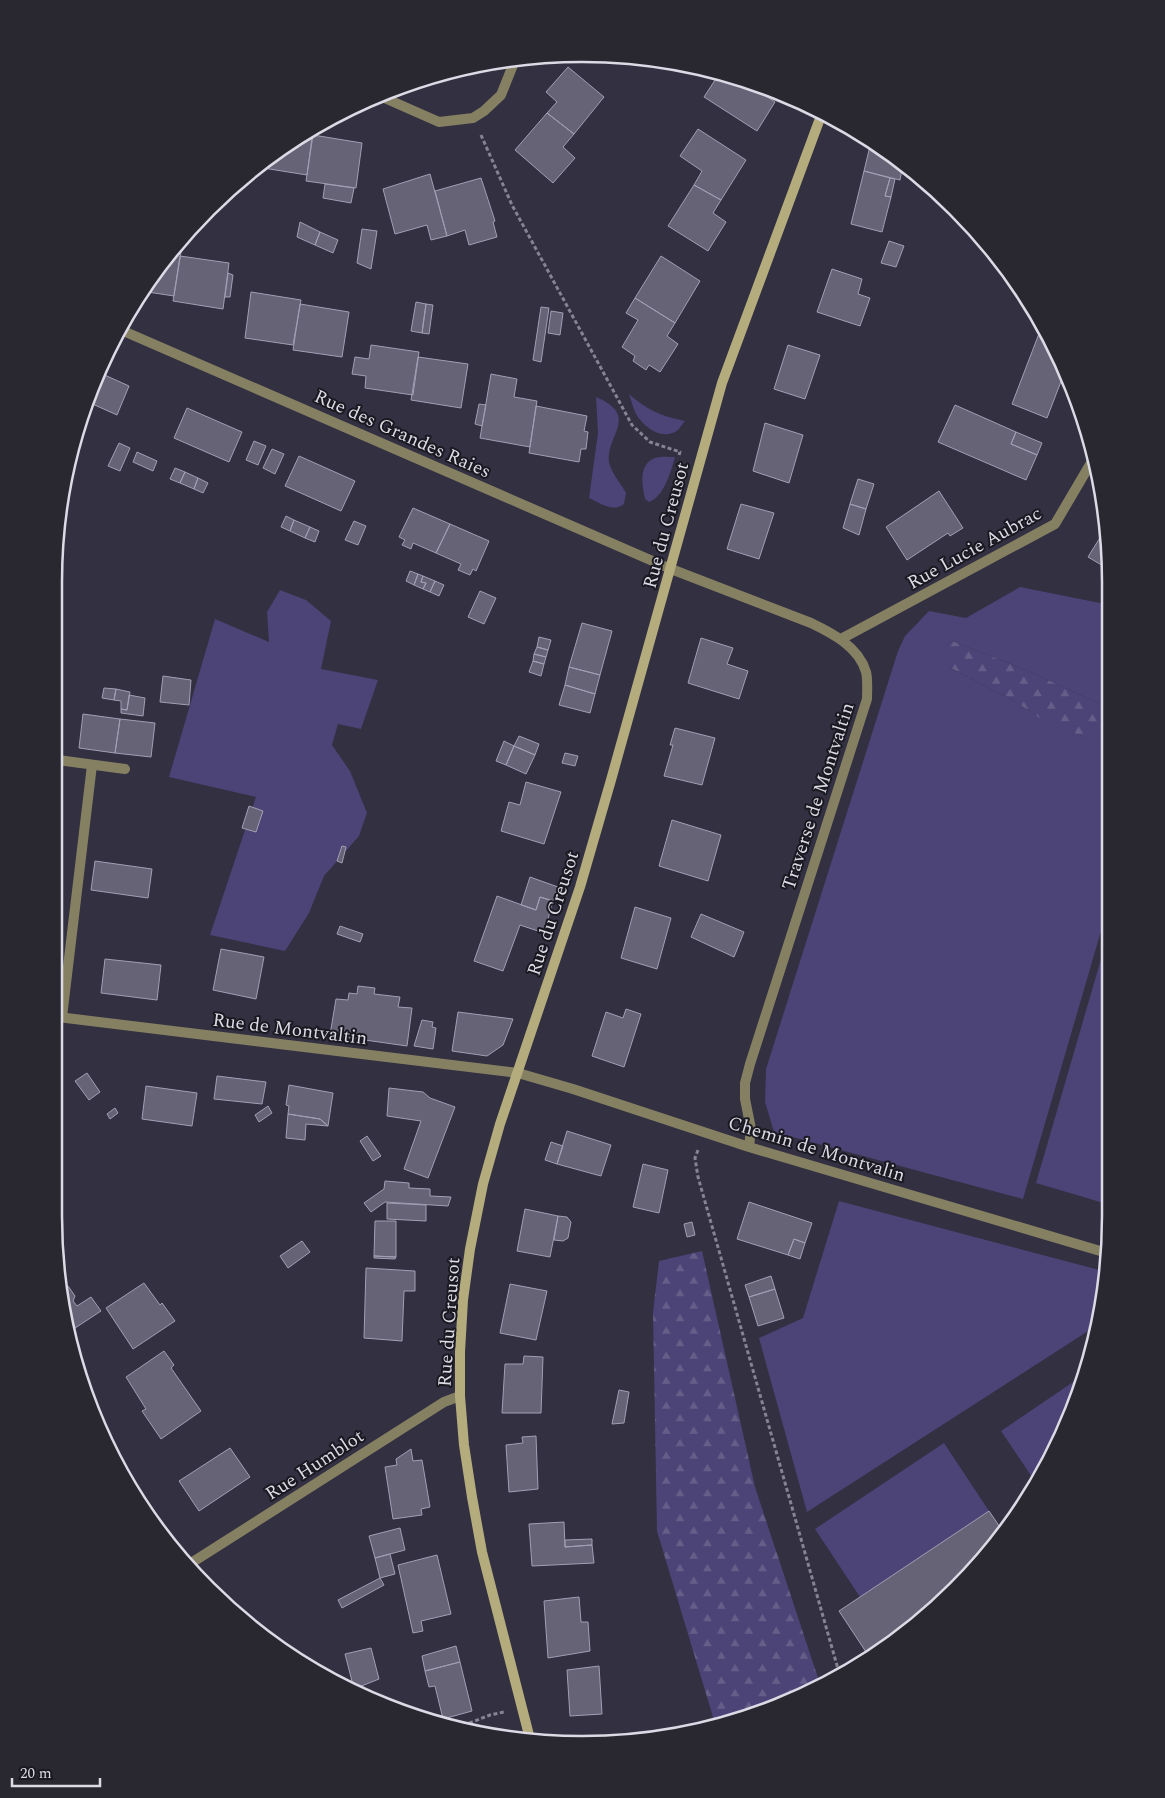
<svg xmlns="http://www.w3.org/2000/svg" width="1165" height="1798" font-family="Spectral,serif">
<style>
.green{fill:#4c4376}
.forest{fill:url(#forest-firs)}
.building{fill:#666377;stroke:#a29fb5}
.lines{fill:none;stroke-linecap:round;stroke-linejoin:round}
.path{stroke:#858492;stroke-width:3;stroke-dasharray:4 2.5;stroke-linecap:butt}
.street{stroke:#868063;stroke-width:10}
.secondary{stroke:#b5ac7d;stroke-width:10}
.labels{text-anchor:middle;stroke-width:4;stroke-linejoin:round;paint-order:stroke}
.street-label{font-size:19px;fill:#dbdae5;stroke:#1a1921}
.rim{fill:none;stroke:#dbdae5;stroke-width:2.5}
</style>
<defs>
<pattern id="forest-firs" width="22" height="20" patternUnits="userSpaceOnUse" patternTransform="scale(1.25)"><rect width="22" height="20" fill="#4c4376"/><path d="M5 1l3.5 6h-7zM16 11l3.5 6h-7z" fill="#655e89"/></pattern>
</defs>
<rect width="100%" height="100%" fill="#323041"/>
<path class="green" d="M629,394C647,410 661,416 685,421C683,423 680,428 678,430C662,442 642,426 635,412C633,407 631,400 629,394Z
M596,397C641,416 605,436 609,462C611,473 621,483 626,493L624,504C613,513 600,503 589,498L598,433Z
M675,457C671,471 664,497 649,502L645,499C642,486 638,464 655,458C661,456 669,457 675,457Z
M1020,587L1110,605L1109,708L1026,670L952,641L943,649L949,667L1016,702L1051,725L1109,745L1108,907L1023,1199L774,1132L765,1102L766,1069L898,651L905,636L929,611L966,618Z
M280,590L306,600L331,621L321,669L378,680L361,729L338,724L332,745L350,771L367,813L359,836L324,876L309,913L285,951L210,935L256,797L169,777L215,619L269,642L267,612Z
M1108,935L1107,1204L1036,1183Z
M839,1201L1107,1272V1284L1096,1326L807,1512L759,1338L803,1318Z
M1082,1376L1071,1418L1036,1483L1001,1431Z
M944,1443L989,1511L860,1597L815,1529Z"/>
<path class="forest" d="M952,641L1026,670L1109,708V745L1050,725L1016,702L949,667L942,649Z
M702,1251L755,1487L821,1687L716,1727L657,1531L653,1313L659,1261Z"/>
<path class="building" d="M568,67L604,97L574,134L547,113L557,102L546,92Z
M719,74L752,82L764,87L760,92L775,102L757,131L704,97Z
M547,113L574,134L563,147L575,158L553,183L515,150Z
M698,129L746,160L721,200L694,185L702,171L680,156Z
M313,130L307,175L257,167L260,163Z
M313,135L362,143L356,188L306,181Z
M871,142L910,170L902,169L900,180L864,171Z
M864,171L890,178L885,196L891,197L882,232L851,224Z
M430,174L447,236L431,240L427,225L395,234L383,189Z
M481,178L495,221L493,222L497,237L469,245L465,230L447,236L435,191Z
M890,178L895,179L891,197L885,196Z
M325,184L354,188L351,203L323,198Z
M694,185L721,200L713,213L726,222L708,251L668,226Z
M300,222L320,232L315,245L297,237Z
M362,229L377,231L371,269L357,263Z
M320,232L338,240L333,253L315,245Z
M889,241L904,246L896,267L881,263Z
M172,250L181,252L174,296L141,291Z
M180,256L229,263L223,309L173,301Z
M661,256L700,281L675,323L635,298Z
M832,269L862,279L858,294L870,298L860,326L817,312Z
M228,273L233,275L230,297H225Z
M251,292L301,300L293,345L245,338Z
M635,298L675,323L667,336L678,344L660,372L649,365L646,370L633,361L635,356L622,347L638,320L626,313Z
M416,302L426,304L422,333L411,331Z
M300,304L349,312L342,357L293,350Z
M426,304L433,305L429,334L422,333Z
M541,307L549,308L541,362L533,360Z
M551,311L563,313L560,335L548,333Z
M1040,331L1047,333L1057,348L1065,371L1047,418L1012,404Z
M371,345L419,352L413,395L365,388L366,376L352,374L355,357L369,359Z
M788,345L820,355L805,399L774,389Z
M418,357L468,364L461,408L411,400Z
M98,372L129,386L117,415L88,402L94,380Z
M491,374L517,379L514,397L537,401L530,447L480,438Z
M479,404L486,405L482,426L475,424Z
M955,405L1016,432L1011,444L1037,455L1026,480L938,442Z
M536,406L587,416L584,431L588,432L586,449H581L579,462L529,453Z
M187,408L242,432L229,462L174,438Z
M765,423L803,435L789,483L753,471Z
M81,428L84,429L80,440L78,439Z
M1016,432L1042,443L1037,455L1011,444Z
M254,441L266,446L258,465L246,460Z
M119,443L130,448L120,471L108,466Z
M272,449L284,454L275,474L263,468Z
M137,452L157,461L153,471L133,462Z
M299,456L355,481L341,511L285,486Z
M175,468L185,472L180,483L170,479Z
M185,472L198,478L194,489L180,483Z
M198,478L208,483L203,493L194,489Z
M858,479L874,484L866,509L850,504Z
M939,491L963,528L950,536L948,533L907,560L886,527Z
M741,504L774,513L759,559L727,549Z
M850,504L866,509L859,535L843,528Z
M413,508L450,524L436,553L413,543L411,549L402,545L405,540L399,537Z
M286,516L294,520L290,531L281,527Z
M294,520L310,527L305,538L290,531Z
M354,521L366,526L358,545L345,540Z
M450,524L489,541L476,571L473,569L470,575L458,570L461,564L436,553Z
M310,527L319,531L315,542L305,538Z
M1106,528L1110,548V570L1088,557Z
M410,571L418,574L414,585L406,581Z
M418,574L423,576L421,582L426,583L423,589L414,585Z
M423,576L435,581L430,592L423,589L426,583L421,582Z
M435,581L444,585L439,596L430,592Z
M480,591L496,598L484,624L468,617Z
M582,623L612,631L600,675L569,667Z
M539,637L551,640L548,650L537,647Z
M701,638L733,648L727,664L748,671L739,699L688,683Z
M537,647L548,650L546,657L534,654Z
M534,654L546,657L544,664L533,661Z
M533,661L544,664L541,676L529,672Z
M569,667L600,675L595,694L565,685Z
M163,676L191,680L189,705L160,702Z
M565,685L595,694L590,713L559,705Z
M104,688L116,689L114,700L102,698Z
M116,689L130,692L127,710L121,709V701L114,700Z
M129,695L145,698L143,716L121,713V709L127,710Z
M83,714L120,719L115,753L79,748Z
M120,719L155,723L151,757L115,753Z
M675,728L715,738L702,785L664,776L673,745H670Z
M519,736L539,744L535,755L514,746Z
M504,741L514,746L506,765L496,761Z
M514,746L535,755L526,774L506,765Z
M565,753L578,756L575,766L562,763Z
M526,782L561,792L544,844L501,831L509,802L520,805Z
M249,806L263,811L256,832L242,828Z
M672,820L721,835L708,881L659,866Z
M342,846L346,847L342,863L337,861Z
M95,861L152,869L148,898L91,890Z
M530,877L558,887L553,901L540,897L536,910L521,905Z
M497,896L536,910L540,897L553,901L544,933L520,925L503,971L474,961Z
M635,907L671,918L657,969L621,958Z
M701,914L744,932L734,957L691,937Z
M340,926L363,934L360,942L337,934Z
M221,949L264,957L256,999L213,990Z
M105,959L161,965L157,1000L101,993Z
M358,986L375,988L374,994L400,997L398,1007L412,1008L407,1046L330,1035L336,999L348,1000L349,993L357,994Z
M626,1009L641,1014L624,1067L592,1056L606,1012L623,1018Z
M458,1012L513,1019L503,1045L487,1056L452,1051Z
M422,1020L433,1022L432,1027L436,1028L433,1049L414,1046Z
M87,1073L100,1092L89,1100L75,1081Z
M217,1076L266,1082L262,1104L214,1099Z
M289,1085L333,1093L328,1126L320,1119L288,1114L289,1106L286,1105Z
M146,1086L197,1093L192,1126L142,1119Z
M389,1088L423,1092L430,1098L455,1107L428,1178L404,1169L421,1121L387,1116Z
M268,1106L272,1113L259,1122L255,1115Z
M115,1108L118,1113L110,1119L107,1114Z
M288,1114L320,1119L328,1126L306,1124L305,1140L286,1138Z
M567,1131L611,1145L601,1176L557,1164Z
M367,1136L381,1156L373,1161L360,1141Z
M551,1142L563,1146L557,1164L545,1160Z
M643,1164L668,1170L659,1213L633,1207Z
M385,1181L409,1183V1188L430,1189V1196L451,1197L448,1206L385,1202L371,1212L364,1203L384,1189Z
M749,1202L812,1223L805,1243L794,1239L788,1255L737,1239Z
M387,1203L426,1205V1221L387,1219Z
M525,1209L558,1216L550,1257L517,1251Z
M558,1216L567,1217L571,1222L568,1238L563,1241L554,1240Z
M375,1221H396V1257L374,1256Z
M692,1222L695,1235L687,1237L684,1224Z
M794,1239L805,1243L800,1259L788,1255Z
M302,1241L310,1252L288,1268L280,1256Z
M374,1256L396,1257L395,1259L374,1258Z
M366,1268L415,1271V1291H404L402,1341L364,1338Z
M771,1276L775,1289L749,1297L745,1285Z
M58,1279L64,1287L68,1286L75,1296L73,1301L77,1306L91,1297L101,1311L69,1332Z
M144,1283L160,1305L162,1303L175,1321L133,1349L106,1308Z
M510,1284L547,1291L536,1340L500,1333Z
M775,1289L784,1318L758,1326L749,1297Z
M164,1351L174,1365L171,1368L201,1411L161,1439L142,1411L146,1409L126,1377Z
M524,1356L543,1357L541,1413H502L505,1364H523Z
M619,1390L629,1392L624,1423L612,1424Z
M536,1436L538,1489L509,1492L506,1445L523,1443L522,1437Z
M230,1448L250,1477L199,1511L179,1481Z
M411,1449L413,1461L422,1460L430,1507L421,1509L422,1515L393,1519L385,1467L397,1465L396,1459Z
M989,1511L1004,1533L980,1564L870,1658L839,1611Z
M564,1522L565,1547L592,1545L594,1563L532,1566L529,1524Z
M400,1528L405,1550L375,1558L369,1536Z
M592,1539V1545L565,1547V1540Z
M390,1554L395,1574L380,1578L375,1558Z
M437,1555L451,1614L421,1621L423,1631L413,1633L398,1565Z
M380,1578L384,1585L342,1608L338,1600Z
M579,1597L581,1622H588L590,1651L548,1658L544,1601Z
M456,1646L460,1662L425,1671L422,1656Z
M371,1648L379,1679L354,1689L345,1654Z
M460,1662L472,1711L443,1719L435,1686L429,1687L425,1671Z
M599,1666L602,1714L570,1716L567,1670Z"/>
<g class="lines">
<path class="path" d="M481,135L512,205L632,425L650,442L680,452L679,455
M698,1150L695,1158L698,1177L840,1676
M457,1728L490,1715L504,1712"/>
<path class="street" d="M380,96L439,122L473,118L484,111L501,95L515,60
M121,330L671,569L811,623C832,633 859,647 866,672C868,680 867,690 867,699L750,1064L745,1083V1099L751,1129L749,1147
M841,639L1055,524L1095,456
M58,760L125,769
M58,1017L518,1073L573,1089L749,1147L1107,1253
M62,1017L92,765
M131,1484L164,1535
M188,1565L444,1402L460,1396"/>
<path class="secondary" d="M530,1739L482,1552L472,1497L464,1445L460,1396V1352L463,1300L470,1249L483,1184L500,1124L580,887L611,780L722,383L822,113"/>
</g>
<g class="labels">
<g class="street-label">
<text transform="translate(403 433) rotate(24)" y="7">Rue des Grandes Raies</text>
<text transform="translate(665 525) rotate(-75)" y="7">Rue du Creusot</text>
<text transform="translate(974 547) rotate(-29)" y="7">Rue Lucie Aubrac</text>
<text transform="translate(817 796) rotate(-72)" y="7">Traverse de Montvaltin</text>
<text transform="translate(552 913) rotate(-72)" y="7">Rue du Creusot</text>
<text transform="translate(290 1028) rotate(7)" y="7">Rue de Montvaltin</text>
<text transform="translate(817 1148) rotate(17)" y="7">Chemin de Montvalin</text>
<text transform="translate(448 1322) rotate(-86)" y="7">Rue du Creusot</text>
<text transform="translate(314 1464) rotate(-33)" y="7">Rue Humblot</text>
</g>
</g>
<path d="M0 0H1165V1798H0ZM582 62H582A520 520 0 0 1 1102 582V1216A520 520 0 0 1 582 1736H582A520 520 0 0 1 62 1216V582A520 520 0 0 1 582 62Z" fill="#292831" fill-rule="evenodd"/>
<path class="rim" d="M582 62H582A520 520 0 0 1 1102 582V1216A520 520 0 0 1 582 1736H582A520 520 0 0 1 62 1216V582A520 520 0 0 1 582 62Z"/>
<path d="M12 1778v8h88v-8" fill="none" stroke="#dbdae5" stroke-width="2.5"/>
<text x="20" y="1778" font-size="15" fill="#dbdae5" stroke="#1a1921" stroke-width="4" paint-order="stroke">20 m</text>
</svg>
